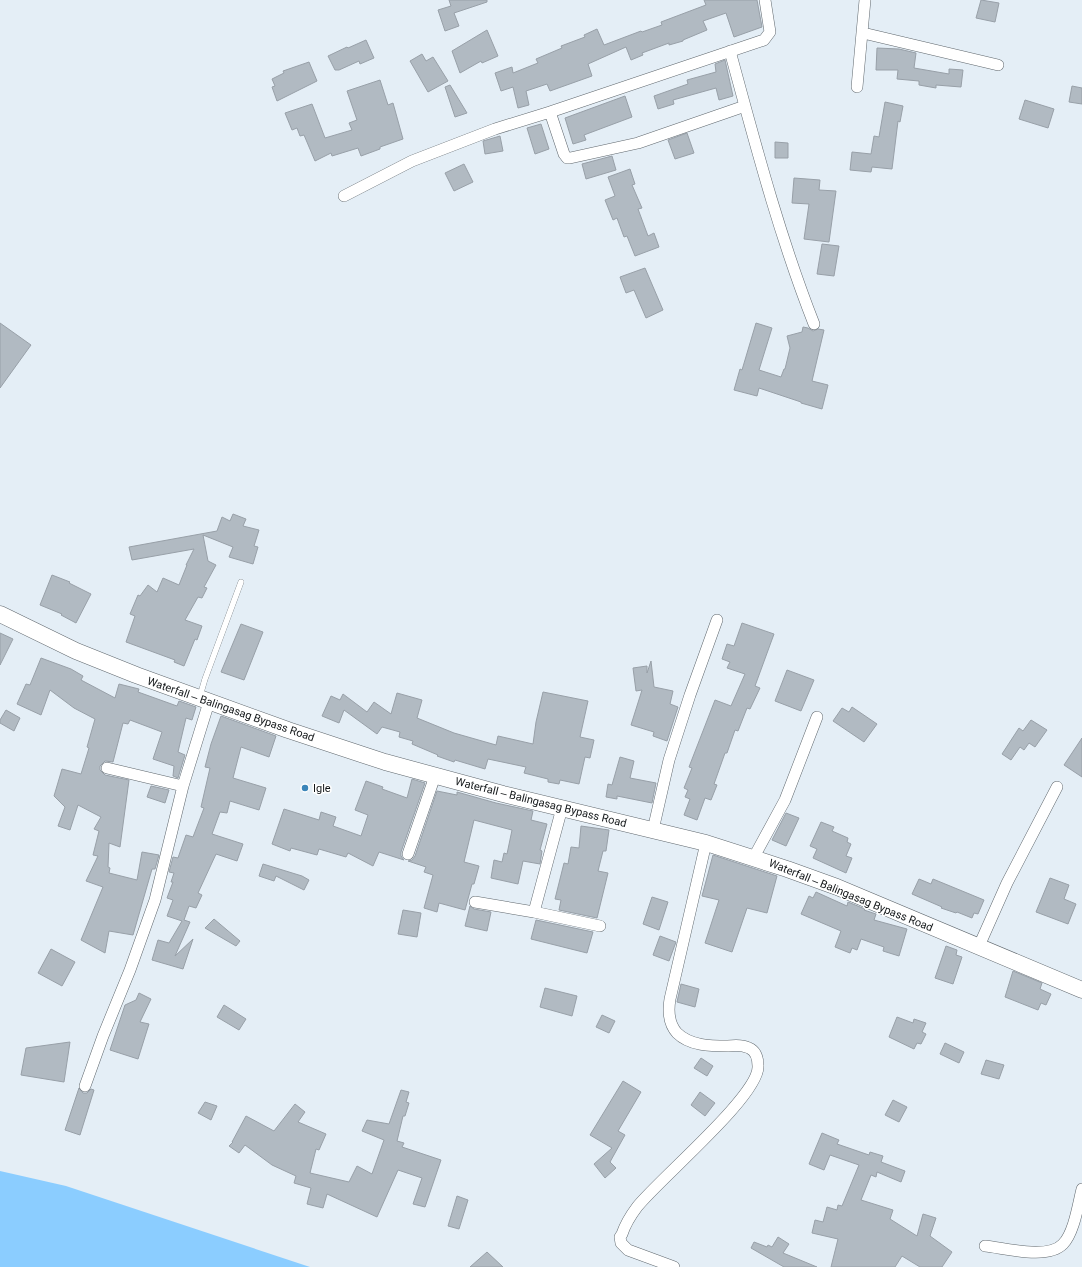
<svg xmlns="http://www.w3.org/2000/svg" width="1082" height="1267" font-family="Roboto,sans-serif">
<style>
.water{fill:#8bcdff}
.building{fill:#b1bac2;stroke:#98a0a8}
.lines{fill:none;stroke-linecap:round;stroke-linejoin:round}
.service-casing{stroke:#60686e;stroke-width:6}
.minor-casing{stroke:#60686e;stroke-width:12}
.secondary-casing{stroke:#60686e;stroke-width:17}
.service{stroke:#fff;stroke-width:5.5}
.minor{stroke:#fff;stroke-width:11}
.secondary{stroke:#fff;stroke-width:16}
.poi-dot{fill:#3b85b9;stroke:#fff;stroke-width:1.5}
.labels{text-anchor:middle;stroke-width:3;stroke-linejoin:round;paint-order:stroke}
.street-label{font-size:11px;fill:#131719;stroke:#fff}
.poi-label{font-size:11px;fill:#131719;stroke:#fff;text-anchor:start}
</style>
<rect width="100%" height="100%" fill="#e4eef6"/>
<path class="water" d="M0,1171L66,1186L310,1267H0Z"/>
<path class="building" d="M449,0H487V2L454,13L459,26L445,31L438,10L451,6Z
M704,0H757L762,27L734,37L726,13L703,21L707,30L683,40V41L669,45V43L642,53L643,55L631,60L626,47L588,64L592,76L550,91L547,84L526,91L529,105L518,108L513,87L501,91L495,73L512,67L513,73L538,63L536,59L562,48L561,46L585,37L584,35L597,29L604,45L641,31L642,32L662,25L661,22L706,5Z
M981,0L999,3L995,22L976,18Z
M487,30L498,56L482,63L481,61L460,73L452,51Z
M366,40L374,58L360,64L359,61L339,70H335L328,56L347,47L348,48Z
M877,48L899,49L916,53L914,68L949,74V69L963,70L961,87L936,85V88L919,85V81L897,79L898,70H876Z
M422,54L426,61L433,57L448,81L428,92L410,61Z
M725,60L733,96L719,100L716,88L673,100L674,104L658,109L654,96L688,84L687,80L716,72L715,64Z
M309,62L317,81L277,101L272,87L275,86L272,79L284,73L283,71Z
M380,80L388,105L393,103L403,139L380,147V149L361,156L358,148L332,156L331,153L315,161L304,135L300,136L297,128L292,130L285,113L312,104L325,138L352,130L349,123L357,120L347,91Z
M450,85L467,113L455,117L445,87Z
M1072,86L1082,88V104L1069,102Z
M625,96L632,117L584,135L586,140L573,144L565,118Z
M1025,100L1054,109L1048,128L1019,119Z
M885,102L903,106L900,122L898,121L892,169L872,167L871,172L850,170L852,152L871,154L874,136L879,137Z
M541,124L549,149L535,154L527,128Z
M687,133L694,153L675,159L668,140Z
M500,136L503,151L485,154L483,141Z
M775,142L788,143V158H775Z
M612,156L616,170L586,179L582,164Z
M464,164L473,182L454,191L445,173Z
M630,169L635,184L632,185L642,208L638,209L648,236L654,233L659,247L635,256L627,236L624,237L617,218L613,220L605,200L615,196L608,177Z
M794,178L820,180L819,190L836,191L829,242L804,239L809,204L792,203Z
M822,244L839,246L834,276L817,274Z
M645,268L663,310L646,318L634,290L626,293L620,277Z
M0,323L31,345L0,388Z
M756,323L772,328L759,370L781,377L784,369H785L790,348L787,336L802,332L803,327L808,328L813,331L818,329L824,330L812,381L828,385L822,409L801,403V402L759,388L757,396L734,390L740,369L742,370Z
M233,514L246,519L243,526L259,530L254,546L258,547L253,564L229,557L233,547L203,535L208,561L216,565L204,587L207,588L202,598L198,597L185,620L202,626L197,640L195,639L184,666L174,662L175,660L126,642L135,616L130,614L138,595L140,596L148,585L157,592L163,578L179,585L187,565H186L194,549L132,560L129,547L217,531L222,517L230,521Z
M52,575L70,582L69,583L91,594L76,623L61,615L62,614L40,605Z
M742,623L774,634L755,686L760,688L750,709L747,708L738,731L735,730L727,753H725L714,784L717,785L711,800L705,798L697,820L684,815L690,799L685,797L688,790L684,788L692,768L689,767L715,700L731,706L745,674L727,668L730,662L722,659L727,644L734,646Z
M241,624L263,632L244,680L221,672Z
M0,633L13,639L0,665Z
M41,658L71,669L83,676L81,680L115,698L119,684L139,689L138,692L177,706L179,701L196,707L192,720L186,718L178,752L185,755L178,778L173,776L174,766L153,759L162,732L130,720L128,724L123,723L113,762L105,761L100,766V770L105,775L129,780L120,847L109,843L108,867L110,868L109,873L137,880L142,852L159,855L155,869H152L133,935L109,931L105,953L81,940L103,887L86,881L98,856L93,855L99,831L94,829L101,817L78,805L70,830L58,826L65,807L54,796L62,769L81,774L89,748L87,747L95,719L74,708L50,690L41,715L17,704L26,684L30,685Z
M651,661L654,687L673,691L670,704L678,707L667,741L653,736L654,732L631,725L642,690L636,691L633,668L647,666V673Z
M787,670L814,680L801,711L775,701Z
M543,692L588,701L580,737L594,740L590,758L585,757L579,784L560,780L559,784L548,782V779L524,773L526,767L488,759L485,769L455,760L454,762L437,756L438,755L412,744L413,741L399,737L400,732L382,727L377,734L344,710L339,723L322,716L331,696L340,700L343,694L367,712L374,702L391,714L397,693L422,700L417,718L454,733L496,745L498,736L533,744L536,722Z
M852,707L877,724L864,742L833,721L842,708L849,712Z
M6,710L20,718L14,731L0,723V720Z
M221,716L276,736L269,757L241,747L233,778L266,788L259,810L230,801L227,813L220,812L212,834L243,844L237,861L216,854L198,893L202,895L196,908L189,906L184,920L190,922L175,956L193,939L183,969L152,960L158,940L169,943L182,921L167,916L173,900L167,898L173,882H171L174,873L169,872L173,857L178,858L186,835L193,837L204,808L201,807L210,768L205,767L211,744Z
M1031,720L1047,730L1035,747L1029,743L1024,750L1020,747L1011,760L1002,754L1019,728L1023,731Z
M1082,738V777L1064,765Z
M620,757L634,761L630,778L656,783L652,803L617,796V799L606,797L608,784L612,785Z
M412,779L425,783L401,852V856L404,860L379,852L373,866L348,853L346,857L319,849L317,855L291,848L290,851L272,844L284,809L319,820L321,812L336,817L333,826L361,836L368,815L355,810L366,781L383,787L382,789L407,798Z
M151,786L169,790L165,803L147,797Z
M437,791L457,795V792L496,803L533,811L531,820L547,824L540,850L542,851L540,864L523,861L518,884L491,878L494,860L502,862L504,853L507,854L512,830L474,820L464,862L479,866L474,884H472L465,910L439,903L437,912L424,908L433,875L424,872L426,867L408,861L412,860L415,856Z
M786,813L799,818L786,846L772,840Z
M821,822L834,827L832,831L848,838L847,842L851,844L846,856L852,858L846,873L813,858L817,849L810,846Z
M581,826L609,830L606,851H603L598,871L608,873L597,918L559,910L561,900L555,899L564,863L568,864L571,847L579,848Z
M713,855L777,876L767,913L747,908L732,952L705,943L719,900L702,896Z
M263,864L302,876L309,880L304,890L276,876L274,881L259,876Z
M1050,878L1069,885L1064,899L1076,904L1068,924L1036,912Z
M919,879L931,884L933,879L984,900L978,914L974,913L972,918L957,912L956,913L941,908L942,907L912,894Z
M816,892L847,906L848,902L865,909L864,910L876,914L874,920L907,929L899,956L883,951L884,947L861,939L857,950L852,948L850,953L835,947L841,931L801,914L809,896L813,898Z
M652,897L668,902L659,930L643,924Z
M470,906L474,909L491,912L487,931L465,926Z
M403,910L421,913L417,937L398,934Z
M214,919L240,941L236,946L205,928Z
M536,920L593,932L587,953L531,939Z
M660,936L676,942L669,961L653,955Z
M946,946L957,950L956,955L962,957L953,984L935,978Z
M51,949L75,962L62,986L38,973Z
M1013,971L1042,983L1040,989L1051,994L1046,1005L1041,1003L1038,1010L1005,997Z
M681,984L699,989L695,1007L677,1002Z
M545,988L577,996L572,1016L540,1007Z
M139,993L151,999L140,1022L149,1024L138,1059L110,1050L125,1005L136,1000Z
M224,1005L246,1019L239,1030L217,1017Z
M602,1015L615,1021L609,1033L596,1027Z
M897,1017L913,1023L914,1019L926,1023L922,1032L926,1034L921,1044L917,1043L914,1049L889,1037Z
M70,1042L64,1082L21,1075L26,1048Z
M945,1043L964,1052L959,1063L940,1054Z
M701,1058L713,1066L707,1076L694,1068Z
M986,1060L1004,1065L999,1079L981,1074Z
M623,1081L641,1092L618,1131L625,1135L610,1162L616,1168L605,1178L594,1164L612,1148L590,1135Z
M79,1088L83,1093H87L91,1089L94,1090L80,1135L65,1130Z
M401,1090L409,1092L406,1102L409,1103L405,1116H403L397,1141L404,1143L402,1147L441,1160L425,1207L413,1204L422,1178L398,1170L377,1217L327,1194L323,1208L307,1204L311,1188L294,1183L296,1176L272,1165L245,1145L239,1153L229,1146L233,1142H232L246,1116L274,1131L295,1104L305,1112L298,1122L326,1134L319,1150L316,1149L310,1173L349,1182L357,1166L372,1174L384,1140L362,1131L367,1120L389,1124Z
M700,1092L715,1103L705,1116L691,1105Z
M893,1100L907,1107L899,1122L885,1115Z
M205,1102L217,1106L211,1120L198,1113Z
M822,1133L839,1140L837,1144L869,1155L870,1152L883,1156L881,1162L905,1171L901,1182L877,1172L876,1177L871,1175L861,1200L893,1210L890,1219L917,1236L923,1214L936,1218L930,1236L952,1252L942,1267H920L902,1256L895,1267H831L838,1239L812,1233L815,1220L823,1222L827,1207L837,1210L838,1205L842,1206L859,1165L830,1155L824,1170L809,1164Z
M457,1196L468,1200L459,1229L448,1226Z
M778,1237L789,1244L783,1253L817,1267H784L751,1248L754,1242L767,1247L768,1245L772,1247Z
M487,1252L503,1267H470Z"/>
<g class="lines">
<g class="service-casing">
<path id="service" d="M200,696L205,679L241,582"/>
</g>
<g class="minor-casing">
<path id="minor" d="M863,33L998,65
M730,51C755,143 779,235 814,324
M857,87L865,0
M550,112L564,154L567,158H570L638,143L745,106
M344,196L412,161L495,129L550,112L764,40L770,32L765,0
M107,768L183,786
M653,830L669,760L690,695L717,620
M408,854L435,776
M754,857L785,800L817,717
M475,902L534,912L600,926
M534,912L562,808
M979,946L1007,883L1057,787
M85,1086L103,1036L130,970L155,900L183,786L209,702
M985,1246C1005,1248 1048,1260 1063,1244C1074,1233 1078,1205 1082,1189
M674,1267L628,1250L621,1243L620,1237L622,1234C625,1225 631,1215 637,1207C658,1180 760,1095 758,1066C758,1059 756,1051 749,1048C743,1045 735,1045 728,1046C711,1046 690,1046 677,1033C668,1023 668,1011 670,999L706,843"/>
</g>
<g class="secondary-casing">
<path id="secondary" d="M0,614L76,651L136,675L288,730L385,762L503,794L706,843L787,869L837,887L1082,990"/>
</g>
<use href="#service" class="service"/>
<use href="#minor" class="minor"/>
<use href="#secondary" class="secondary"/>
</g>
<circle class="poi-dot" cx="305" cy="788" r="4"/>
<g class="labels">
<g class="street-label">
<text transform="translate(231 709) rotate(19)" y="4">Waterfall ‒ Balingasag Bypass Road</text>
<text transform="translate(541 802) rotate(14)" y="4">Waterfall ‒ Balingasag Bypass Road</text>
<text transform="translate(851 895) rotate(22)" y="4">Waterfall ‒ Balingasag Bypass Road</text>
</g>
<g class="poi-label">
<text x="313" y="792">Igle</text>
</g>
</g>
</svg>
